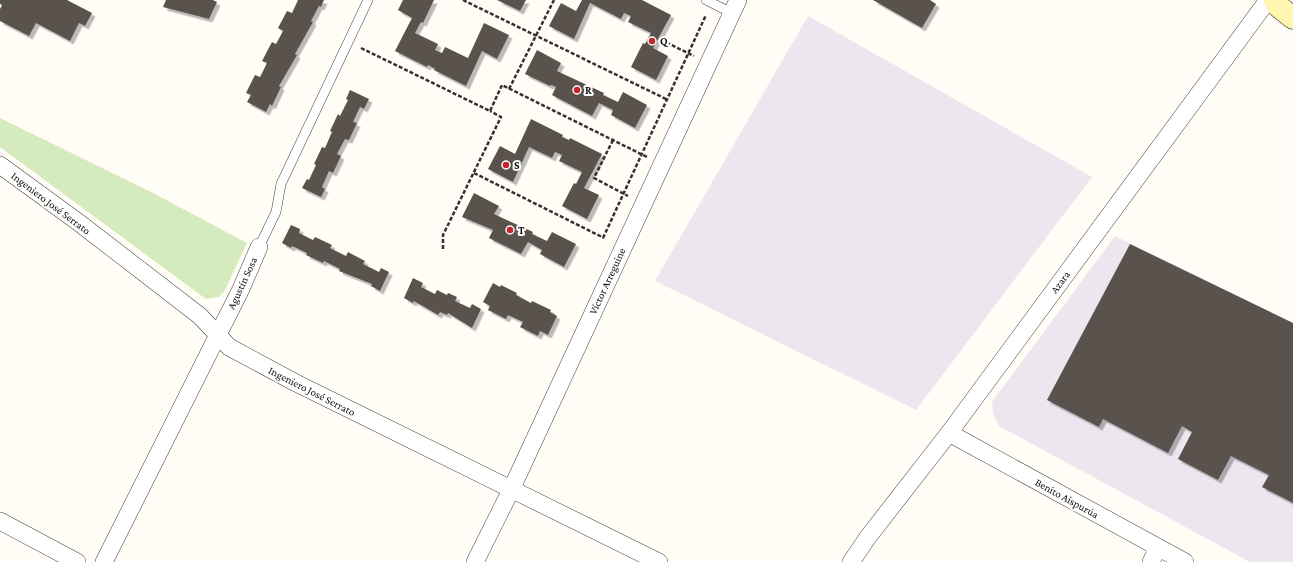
<svg xmlns="http://www.w3.org/2000/svg" width="1293" height="562" font-family="'Crimson Pro',serif">
<style>
.industrial{fill:#eee6ef}
.grass{fill:#d5ebbd}
.building{fill:#5a524d;filter:url(#shadow)}
.lines{fill:none;stroke-linecap:round;stroke-linejoin:round}
.lane-casing{stroke:#444;stroke-width:10}
.street-casing{stroke:#444;stroke-width:18}
.secondary-casing{stroke:#333;stroke-width:23}
.path{stroke:#333;stroke-width:2.5;stroke-dasharray:4 2;stroke-linecap:butt}
.lane{stroke:#fff;stroke-width:9}
.street{stroke:#fff;stroke-width:17}
.secondary{stroke:#fff6b0;stroke-width:22}
.poi-dot{fill:#c4262e;stroke:#fff;stroke-width:1.5}
.labels{text-anchor:middle;stroke-width:4;stroke-linejoin:round;paint-order:stroke}
.poi-label{font-size:11px;font-weight:bold;fill:#111;stroke:#fff;text-anchor:start}
.street-label{font-size:11px;fill:#111;stroke:#fff}
</style>
<defs>
<filter id="shadow"><feDropShadow dx="3.5" dy="3.5" stdDeviation="0" flood-color="#0004"/></filter>
</defs>
<rect width="100%" height="100%" fill="#fffdf5"/>
<path class="industrial" d="M808,16L1092,177L916,410L655,281Z
M1115,236L1293,323V562H1250L999,426L993,414L992,402Z"/>
<path class="grass" d="M0,118L153,193L247,243L225,290L219,297L206,299L0,147Z"/>
<path class="building" d="M0,0H67L92,13L85,26L79,23L70,41L36,23L29,36L0,21V9L2,5L0,4Z
M166,0H213L217,2L209,19L163,7Z
M298,0H324L321,7L319,6L311,21L313,22L295,54L297,55L279,86L281,87L272,106L270,104L266,112L247,102L251,95L246,93L255,75L260,77L267,63L262,61L272,42L276,44L283,31L278,28L287,11L292,13Z
M403,0H434L423,23L421,22L415,33L438,44L435,50L442,53L445,47L468,58L484,23L509,35L497,59L482,51L466,86L434,70L435,69L428,65L427,67L395,51L412,18L398,10Z
M497,0H526L520,11Z
M582,0H642L671,15L653,48L668,56L656,80L631,67L643,43L645,44L651,33L628,22L631,16L624,13L621,19L590,3L574,39L549,26L561,3L576,11Z
M873,0H930L936,4L922,28Z
M537,50L561,63L557,71L604,93L603,95L618,102L623,92L647,105L635,128L611,115L613,110L599,103L592,116L552,95L556,87L551,85L550,86L525,74Z
M350,90L369,99L364,109L360,107L353,122L357,123L349,140L345,139L337,154L341,156L333,173L329,171L322,187L325,189L321,197L302,188L307,179L309,180L316,165L314,164L322,147L325,148L332,132L330,131L338,114L340,116L348,100L346,99Z
M531,119L563,135L562,137L569,140L570,138L602,154L584,188L599,195L587,219L562,206L574,183L576,184L582,172L559,161L562,155L555,152L552,158L529,147L513,182L488,169L500,146L515,154Z
M474,193L499,206L494,214L533,232L532,234L547,241L552,232L576,244L564,267L540,254L542,250L528,242L521,254L489,238L493,230L462,217Z
M291,225L300,229L299,233L313,240L315,237L332,245L330,248L346,256L348,252L365,261L363,264L379,272L381,268L389,272L380,291L371,286L372,284L339,271L340,269L324,261L323,263L306,255L307,253L292,246L291,248L282,243Z
M1130,244L1293,323V503L1262,487L1269,475L1231,456L1218,480L1178,459L1192,432L1182,426L1168,453L1103,419L1099,427L1047,400Z
M413,278L423,283L421,287L435,294L437,290L447,295L448,293L457,297L455,301L470,308L472,304L481,309L472,328L448,313L447,315L440,312L438,315L414,301L413,303L404,298Z
M493,283L500,287L501,285L517,293L516,295L531,303L532,301L551,310L550,312L557,316L548,335L540,331L538,336L520,327L523,322L508,315L506,319L488,310L490,306L483,302Z"/>
<g class="lines">
<g class="lane-casing">
<path id="lane" d="M706,0L732,13
M259,247L276,212L281,184L368,0"/>
</g>
<g class="street-casing">
<path id="street" d="M0,165L78,222L200,316L229,347L296,383L659,562
M949,433L1185,562
M0,521L77,562
M104,562L241,289L259,247
M475,562L511,490L738,0
M851,562L868,537L949,433L1268,0
M1151,562L1158,548"/>
</g>
<g class="secondary-casing">
<path id="secondary" d="M1275,0L1278,6L1293,18"/>
</g>
<path class="path" d="M463,0L668,100
M661,40L694,56
M361,48L490,111L502,85L647,157
M509,89L554,0
M613,140L594,178L628,196
M474,173L604,238
M603,238L706,15
M443,249V235L501,117L490,111"/>
<use href="#lane" class="lane"/>
<use href="#street" class="street"/>
<use href="#secondary" class="secondary"/>
</g>
<g class="poi-dot">
<circle cx="652" cy="41" r="4"/>
<circle cx="577" cy="90" r="4"/>
<circle cx="506" cy="165" r="4"/>
<circle cx="510" cy="230" r="4"/>
</g>
<g class="labels">
<g class="poi-label">
<text x="660" y="45">Q</text>
<text x="585" y="94">R</text>
<text x="514" y="169">S</text>
<text x="518" y="234">T</text>
</g>
<g class="street-label">
<text transform="translate(51 203) rotate(37)" y="4">Ingeniero José Serrato</text>
<text transform="translate(607 281) rotate(-65)" y="4">Víctor Arreguine</text>
<text transform="translate(1060 282) rotate(-53)" y="4">Azara</text>
<text transform="translate(242 283) rotate(-65)" y="4">Agustín Sosa</text>
<text transform="translate(312 391) rotate(27)" y="4">Ingeniero José Serrato</text>
<text transform="translate(1067 498) rotate(29)" y="4">Benito Aispurúa</text>
</g>
</g>
</svg>
